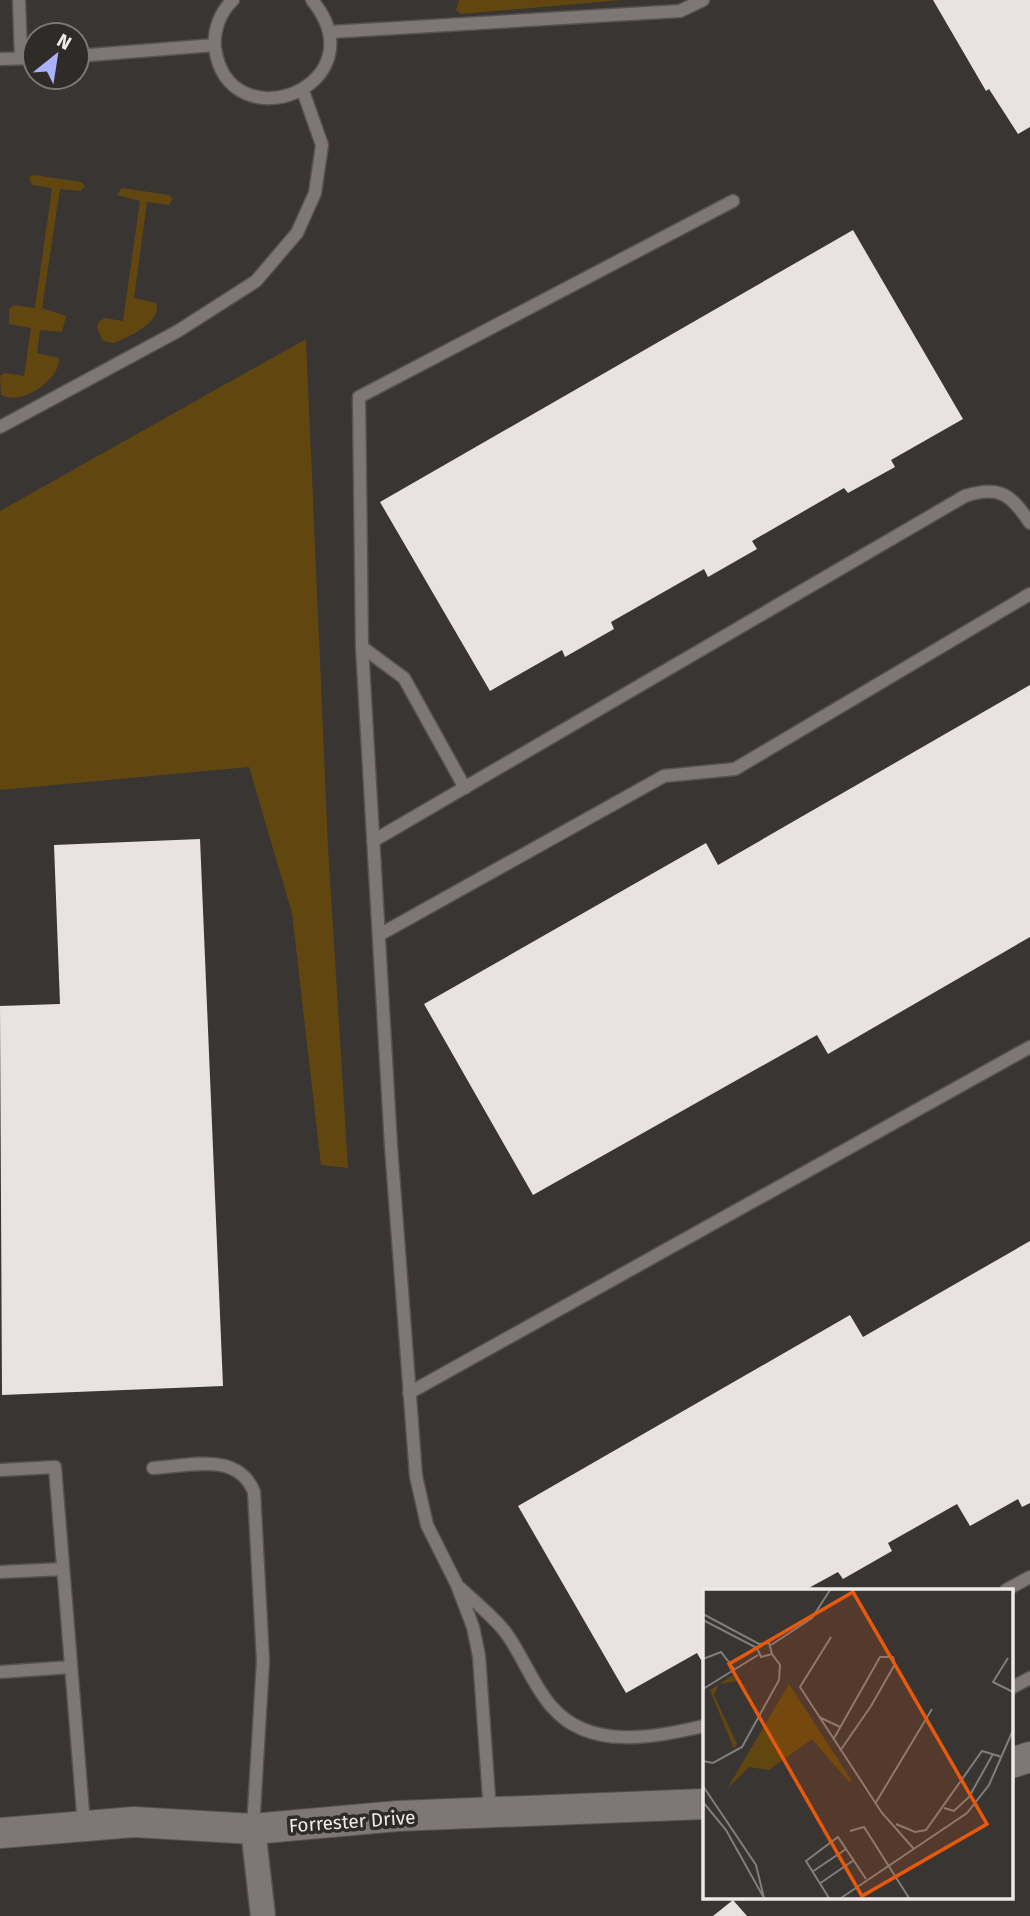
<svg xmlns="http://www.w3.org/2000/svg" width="1030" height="1916" font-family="'Fira Sans',sans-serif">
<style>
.green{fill:#61470f}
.building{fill:#e8e2e2}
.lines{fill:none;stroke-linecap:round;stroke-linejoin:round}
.service-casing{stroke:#555251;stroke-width:15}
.minor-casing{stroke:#555251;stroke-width:27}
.tertiary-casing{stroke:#555251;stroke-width:32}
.service{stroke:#7d7877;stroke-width:12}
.minor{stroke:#7d7877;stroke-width:24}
.tertiary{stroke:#7d7877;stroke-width:30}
.labels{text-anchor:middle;stroke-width:7;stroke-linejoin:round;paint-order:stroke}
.street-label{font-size:19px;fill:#edeae9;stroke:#2f2b29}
.inset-road{fill:none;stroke:#817d7c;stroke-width:2}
.view{fill:#e8590c;fill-opacity:0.15;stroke:#e8590c;stroke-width:3.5}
.inset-edge{fill:none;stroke:#edeae9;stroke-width:3.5}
</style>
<rect width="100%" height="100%" fill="#393533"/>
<path class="green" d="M459,0H622L461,14L456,10Z
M34,175L81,182L85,186L81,191L60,189L42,308L66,316L62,332L40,330L37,353L59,358C61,380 18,408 1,394L0,376L5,373L24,376L31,328L9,324V309L14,305L35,308L52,188L32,185L29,177Z
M122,188L169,195L173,199L169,205L147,202L134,298L156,303C163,322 129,337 114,343L103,341L97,328L99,321L105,318L123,321L140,201L117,195Z
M306,339L328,847L348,1168L321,1165L292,913L249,767L0,790V511Z"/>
<path class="building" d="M933,0H1030V127L1018,134L989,89L986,91Z
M853,230L963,419L891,460L895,467L848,493L844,488L752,541L757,549L708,577L704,569L611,622L614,629L565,657L562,650L490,691L380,502Z
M1030,685V937L828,1054L817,1035L533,1195L424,1004L706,843L718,865Z
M200,839L223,1386L2,1395L0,1006L60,1004L54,845Z
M1030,1241V1503L1022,1507L1018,1499L970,1526L957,1504L888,1543L892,1551L843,1579L838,1572L805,1590H704V1658L701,1660L697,1653L626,1693L518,1506L850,1315L863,1337Z
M733,1900L747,1916H713Z"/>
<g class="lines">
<g class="service-casing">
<path id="service" d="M19,0L21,58
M233,0C220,12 213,31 215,48C229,145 382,86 312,0
M330,32L680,11L703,0
M77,56L215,45
M0,59L35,58
M0,427L178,331L256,281L297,233L315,193L322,145L303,91
M362,647L404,678L465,788
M373,841L965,496C999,485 1011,494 1030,523
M379,935L664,776L735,769L1030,594
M409,1393L1030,1047
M153,1468C189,1466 238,1451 254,1492L263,1661L253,1828
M0,1470L55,1467L84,1825
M0,1572L63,1569
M460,1588C475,1602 494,1617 506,1633C523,1656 533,1686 552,1707C590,1751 655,1737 704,1726
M1006,1590L1030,1577
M0,1672L71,1667
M1011,1688L1030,1678
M490,1812L479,1656L473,1627L457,1585L427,1525L416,1476L391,1146L362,647L359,397L733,201"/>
</g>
<g class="minor-casing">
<path id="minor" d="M253,1829L263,1916"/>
</g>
<g class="tertiary-casing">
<path id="tertiary" d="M1011,1763L1030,1757
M0,1833L134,1822L253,1829L398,1816L704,1804"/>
</g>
<use href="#service" class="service"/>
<use href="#minor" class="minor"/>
<use href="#tertiary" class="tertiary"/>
</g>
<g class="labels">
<g class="street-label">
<text transform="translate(352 1821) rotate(-4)" y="7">Forrester Drive</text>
</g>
</g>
<g transform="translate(703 1589)">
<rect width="310" height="310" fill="#393533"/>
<path d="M30,86L34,92L16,95L11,106L34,155L31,160L7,101ZM86,95L149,192L146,193L109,150L66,181L46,178L24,200Z" fill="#61470f"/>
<path class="inset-road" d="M0,25L56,55L66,54L69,65L58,68L54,59L0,31M128,48L97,98L179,224L211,260M68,56L109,29L127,1M305,69L290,93L310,103M0,70L18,63L32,81M0,100L55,66M116,128L137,138M130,151L177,68H190L192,75L168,117L137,162M0,172L10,174L39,158L76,91L77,76L69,65M0,197L53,276L61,309M0,213L23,241L61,309M172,215L229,120M241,219L251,222L266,208L290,165M193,235L212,243L223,241L279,162L299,168M147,242L161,238L206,309M109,283L143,260M116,295L151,271M126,309L103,272L135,248L163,290M138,309L264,224L286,196L310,141"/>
<path class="view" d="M150,3L284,235L159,307L26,75Z"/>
<rect width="310" height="310" class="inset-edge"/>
</g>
<g transform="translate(56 56) rotate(30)"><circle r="33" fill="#2f2b29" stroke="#7b7776" stroke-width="2"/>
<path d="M0-5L12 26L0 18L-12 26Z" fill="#aab0fb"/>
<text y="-10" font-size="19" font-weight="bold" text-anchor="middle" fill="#edeae9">N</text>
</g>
</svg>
